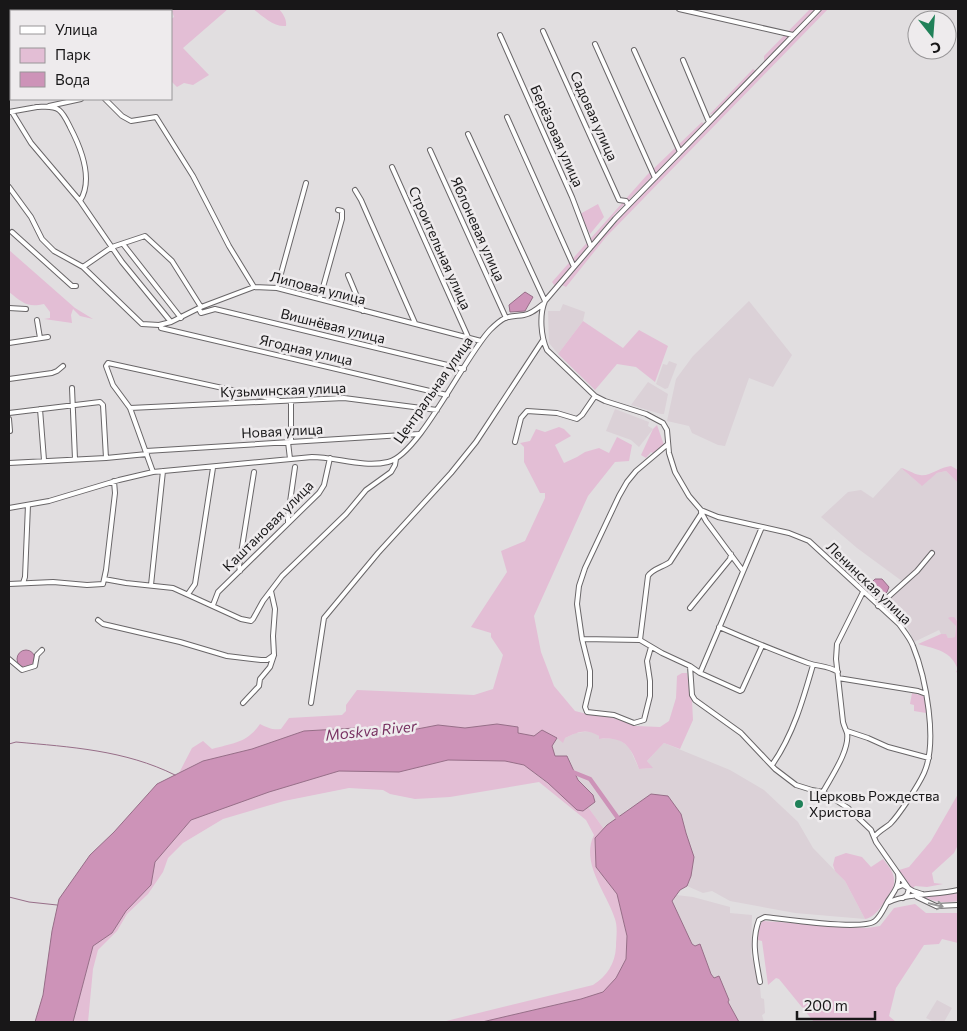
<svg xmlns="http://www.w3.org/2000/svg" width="967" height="1031" font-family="Commissioner,sans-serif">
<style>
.built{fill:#dbd1d7}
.green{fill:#e3bed5}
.water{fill:#cd93b8;stroke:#976e88}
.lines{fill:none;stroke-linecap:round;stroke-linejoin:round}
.stream{stroke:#976e88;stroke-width:1}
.river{stroke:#cd93b8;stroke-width:4.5}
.minor-casing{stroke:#696668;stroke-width:6}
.minor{stroke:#fff;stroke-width:4}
.oneway{stroke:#979797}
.poi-dot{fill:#208159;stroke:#eeebed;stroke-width:2}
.labels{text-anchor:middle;stroke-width:5;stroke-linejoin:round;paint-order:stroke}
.street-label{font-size:14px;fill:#181718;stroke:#eeebed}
.poi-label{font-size:14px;fill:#181718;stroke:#eeebed;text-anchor:start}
.water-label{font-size:15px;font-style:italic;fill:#783262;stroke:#eeebed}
</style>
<rect width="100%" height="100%" fill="#e1dee0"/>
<path class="built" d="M749,301L792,355L773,387L749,378L725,446L718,445L692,433L689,426L667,421L676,379L693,356Z
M563,304L585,312L583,321L558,354L549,343L548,311H560Z
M669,361L677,364L668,388L665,389L656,384L663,364L667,365Z
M648,382L668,394L664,414H661L631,405Z
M615,409L649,422L648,426L653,429L639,447L631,440L606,431Z
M901,468L921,485L937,473L946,471L958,483V622L956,619L955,637L948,638L946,635L941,634L939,630L914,642L907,626L883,605L906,584L857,548L821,517L848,492L861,490L873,498Z
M592,731L599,736L600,739L617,738L629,747L639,769L652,768L647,761L664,743L730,770L764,790L798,822L813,848L845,881L865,919L795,913L730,901L712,891L703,893L687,886L691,876L686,833L681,814L651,795L628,809L604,829L588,807L594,802L593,795L578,780L568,756H555L551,746L557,738H565L576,733Z
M676,895L693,897L730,907V913L752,915L751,956L759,975L761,998L764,999L765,1013L762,1015L764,1022H739L728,1002L719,976L714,978L711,974L700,944L695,946L692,944L672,901Z
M937,1000L952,1008L944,1022H934L926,1018Z"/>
<path class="green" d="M171,9H228L183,48L209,75L193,85L184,83L177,87L171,81V19L174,17Z
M253,9H279C283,14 287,19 286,26C273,27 263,16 253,9Z
M810,9H816L764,63V56Z
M823,9H828L606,237L566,287L562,285L625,212Z
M753,69L756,71L714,113L709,115Z
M702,122L704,124L615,214L555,286L552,282L647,175Z
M598,204L604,217L590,234L580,214Z
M9,250L75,308L93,319L80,316L73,309L71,315L72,323L44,319L50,318V312L44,304C27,308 22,302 9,292Z
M583,321L623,348L639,330L668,346L655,382L636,367L617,364L595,390L558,354Z
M657,425L664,445L654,454L651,452L646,458L641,455L653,429Z
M559,427L564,429L571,436L555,445L564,463L577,457L585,452L599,448L609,453L617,437L632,445L629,461L615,462L588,496L534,616L541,652L554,686L575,711L587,714L611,717L636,726L660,727L669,721L676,698L677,676L682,673H687L692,701L693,720L680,749L664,743L647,761L653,768L639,769C631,747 625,736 599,739V736C586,728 578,732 565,738L563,743L557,738L542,730L534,736L518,733V727L497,724L465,728L438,725L391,734L356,728L304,731L252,749L203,761L179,773L192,748L203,741L212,749C233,743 247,743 260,724C268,728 272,730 281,729L289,718L342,715L346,711V705L357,690L474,695L493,689L503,655L491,637V633L471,627L507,572L501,551L525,541L545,498V493H540L524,462V447L520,443L530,441L536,429L545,432Z
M951,466L958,470V483L946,471L937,473L922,486L901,468C907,469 913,474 920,475C929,477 940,467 951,466Z
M950,617H954L958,622V675L956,671L958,670C952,651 936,649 918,644L941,634H946L948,638L955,637L956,626L948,618Z
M912,693L925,696L926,713L914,711V705L910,704Z
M448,760L506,761L524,765L583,811L588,807L604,829L595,838L596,867L617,894L627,937L626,959L616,978L604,992L581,999L482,1022H442L593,985C607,976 615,964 616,947C616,938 618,928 615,919C607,893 580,863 594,835L586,820L539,782L450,797L415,799L390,794L383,790L349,788L284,801L223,819L183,843L168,858L163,872L148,894L127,914L117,931L98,950L93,969L88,1022H73L93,946L112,933L126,911L150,885L155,862L191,820L269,792L339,771L399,772Z
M958,794V845L954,853L932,873L934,883L943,884L927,887L915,886L912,889L902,877L899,870L909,867L931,841Z
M846,853L862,857L871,867L883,859C890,868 897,875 893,888C886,898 878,917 865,919L845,881L835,871L833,865L835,857Z
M958,893V901C946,903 936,903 925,897Z
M915,904L926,913H958V943L942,939L939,944L924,945L896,988L889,1016L896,1022H814L779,979L776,978L768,985L762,941L758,940C758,934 758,925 763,921L867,928L880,926L894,908Z"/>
<path class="water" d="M525,292L533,297L525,311L510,312L509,305Z
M875,579H882L889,587L887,592L881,598L869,588L870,584Z
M17 659a9 9 0 1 1 18 0a9 9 0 1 1-18 0Z
M497,724L518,727V733L534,736L542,730L557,738L552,746L555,756H567L578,780L593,795L595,802L583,811L577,810L548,783L524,765L505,761L448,760L399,772L339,771L269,792L191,820L155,862L151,885L126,911L112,933L93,946L73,1022H35L43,995L52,931L59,899L90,855L114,832L157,784L203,761L252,749L304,731L356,728L391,734L438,725L465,728Z
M651,794L668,796L681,814L686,833L694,857L691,876L687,886L680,890L672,901L692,944L695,946L700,944L711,974L714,978L719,976L729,1000L728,1002L739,1022H482L581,999L603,992L616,978L626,959L627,936L617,894L596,867L595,838L607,825Z"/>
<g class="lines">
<path class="stream" d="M9,744L16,742C70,747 125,750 175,775
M9,897L29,902L57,905"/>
<path class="river" d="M570,771L590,779L620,821"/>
<g class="minor-casing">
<path id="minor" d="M106,9L107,11
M142,9L143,11
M679,9L793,35
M819,9L615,219L545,301C539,315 541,337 547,350L595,396L605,401L646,414L663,423L667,430L669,453L675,472L689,496L701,510L718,517L789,533L809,541L899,624C904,631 910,638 913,646C926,678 938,742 924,773C918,786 899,815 890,824C885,828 879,831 875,836
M543,31L619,200L626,201L628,205
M500,35L572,197L591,247
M595,44L655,178
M634,50L680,152
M683,60L709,122
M105,99L122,116L131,121L156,117L193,176L229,246L254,287
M49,106L81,99
M36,107C44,107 53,105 59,110C64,114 67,121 70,127C81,148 94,179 80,201
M9,112L37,107
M12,112L31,143L80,201L122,262L171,322
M507,117L574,267
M468,134L545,301
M430,150L506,318
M392,167L468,337
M9,187L31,217L42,239L54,251L83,267L142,324L159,325L171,322L201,307L254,287L277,288L481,341
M355,190L361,200L415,323
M12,232L72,286H76
M123,244L181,318
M83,267L112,247L145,236L172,261L201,307
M348,275L363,311
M277,288L306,183
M320,298L342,219V211L338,210
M9,308L26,309
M199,309L201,313L215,309L464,369
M37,320L40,338
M161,328L447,395
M9,343L48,337
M9,379L52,373L57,371L63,366
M72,388L75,459
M291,401V441
M130,408L344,398L437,410
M40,409L44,460
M9,413L100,402L103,405L106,458
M9,419L10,431
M288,442L290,459
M515,442L521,418L527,411L557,413L577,419L582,415L595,396
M146,451L419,434
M9,463L106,458L147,454
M153,472L130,408L113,385L106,366L108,363L278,400
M9,508L49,501L119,480L153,472L312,457C336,457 363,468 388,462C419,455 465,356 490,330C494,326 499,321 505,318C510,316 518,316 524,315C531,314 537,309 543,304
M701,512L706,521L743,571
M288,523V516L295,467
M240,571L239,566L254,472
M104,579L126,583L173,588L241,619L251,621L253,619L263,601L282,576L346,514L366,490L391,472L395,465L396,459
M23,583L25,577L28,505
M9,584L53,582L87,585L103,584L106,570L115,493L114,481
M151,585L163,471
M188,594L195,584L213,468
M213,605L218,592L319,493L324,485L330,458
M878,606L917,571L932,553
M690,608L730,559L731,554
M98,620L103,624L180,642L227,656L261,660H267L274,655
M719,627C749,640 778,652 808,663C819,667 827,665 838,672
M582,639L640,640L662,653L690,666L692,695L695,700L741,733L775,769L796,785L812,790L823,792L848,808L871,830L876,842L909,889L907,895L903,898
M640,640L648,576C652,569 663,567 670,562L701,514
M651,647L647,661L650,681V696L644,720L634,723L614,715L587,712L585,707L590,686V671L582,639L577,604L579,586L585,568L619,496L627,482L636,471L668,444
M9,659L22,670L35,666L37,655L42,650
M690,666L700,673L740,691L742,690L762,646
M700,673L762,527
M838,678L918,691L926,694
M243,703L259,686L260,679L270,667L274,655L273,636L275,609L271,591
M311,703L324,618L378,553L451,473L476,442L543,340
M847,731L868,738L888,747L929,758
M772,765C793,735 803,700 813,665
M823,792C831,777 850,750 847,733C846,730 844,726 843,722L836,659L837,644L863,592
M898,887L903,885L913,891L922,894
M917,897L936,906L958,905
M889,902C909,893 937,895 958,890
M760,982C756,960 751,941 759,920L765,917C784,919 863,931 875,921C881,916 884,908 888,901C894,892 900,885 898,874"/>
</g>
<use href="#minor" class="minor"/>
</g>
<defs><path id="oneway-shaft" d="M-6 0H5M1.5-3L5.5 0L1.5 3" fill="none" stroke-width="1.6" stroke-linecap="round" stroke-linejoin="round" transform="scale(1.25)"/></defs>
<use class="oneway" href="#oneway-shaft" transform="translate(936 905) rotate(14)"/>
<circle class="poi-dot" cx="799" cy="804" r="5"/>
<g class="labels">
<g class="street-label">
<text transform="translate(594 116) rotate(66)" y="5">Садовая улица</text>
<text transform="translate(557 136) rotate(66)" y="5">Берёзовая улица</text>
<text transform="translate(478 229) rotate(66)" y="5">Яблоневая улица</text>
<text transform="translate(440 248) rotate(66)" y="5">Строительная улица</text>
<text transform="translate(318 288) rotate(14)" y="5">Липовая улица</text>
<text transform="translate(333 326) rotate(14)" y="5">Вишнёвая улица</text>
<text transform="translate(306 350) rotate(13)" y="5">Ягодная улица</text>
<text transform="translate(283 390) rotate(-2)" y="5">Кузьминская улица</text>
<text transform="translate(433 390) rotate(-55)" y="5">Центральная улица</text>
<text transform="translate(282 431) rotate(-3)" y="5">Новая улица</text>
<text transform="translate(268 526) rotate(-45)" y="5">Каштановая улица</text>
<text transform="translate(869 583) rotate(44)" y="5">Ленинская улица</text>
</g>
<g class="poi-label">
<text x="809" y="801">Церковь Рождества<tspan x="809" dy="16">Христова</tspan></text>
</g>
<g class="water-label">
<text transform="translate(371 731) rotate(-6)" y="5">Moskva River</text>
</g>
</g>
<rect width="967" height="1031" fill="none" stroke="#181718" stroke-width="20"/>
<rect x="10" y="10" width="162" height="90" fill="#eeebed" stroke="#989698"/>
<rect x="20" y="26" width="25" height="8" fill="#ffffff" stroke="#989698"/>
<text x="55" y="35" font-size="15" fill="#181718">Улица</text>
<rect x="20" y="48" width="25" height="15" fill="#e3bed5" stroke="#989698"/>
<text x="55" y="60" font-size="15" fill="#181718">Парк</text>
<rect x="20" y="72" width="25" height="15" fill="#cd93b8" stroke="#989698"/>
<text x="55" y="85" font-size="15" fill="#181718">Вода</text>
<g transform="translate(932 35) rotate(163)"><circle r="24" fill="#eeebed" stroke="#989698"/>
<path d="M0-4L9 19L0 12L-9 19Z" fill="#208159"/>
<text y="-8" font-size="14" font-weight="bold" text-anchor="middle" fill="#181718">С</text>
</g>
<path d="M797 1011v8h78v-8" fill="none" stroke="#181718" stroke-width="2.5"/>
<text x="804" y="1011" font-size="15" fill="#181718" stroke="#eeebed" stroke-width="4" paint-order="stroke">200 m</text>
</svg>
